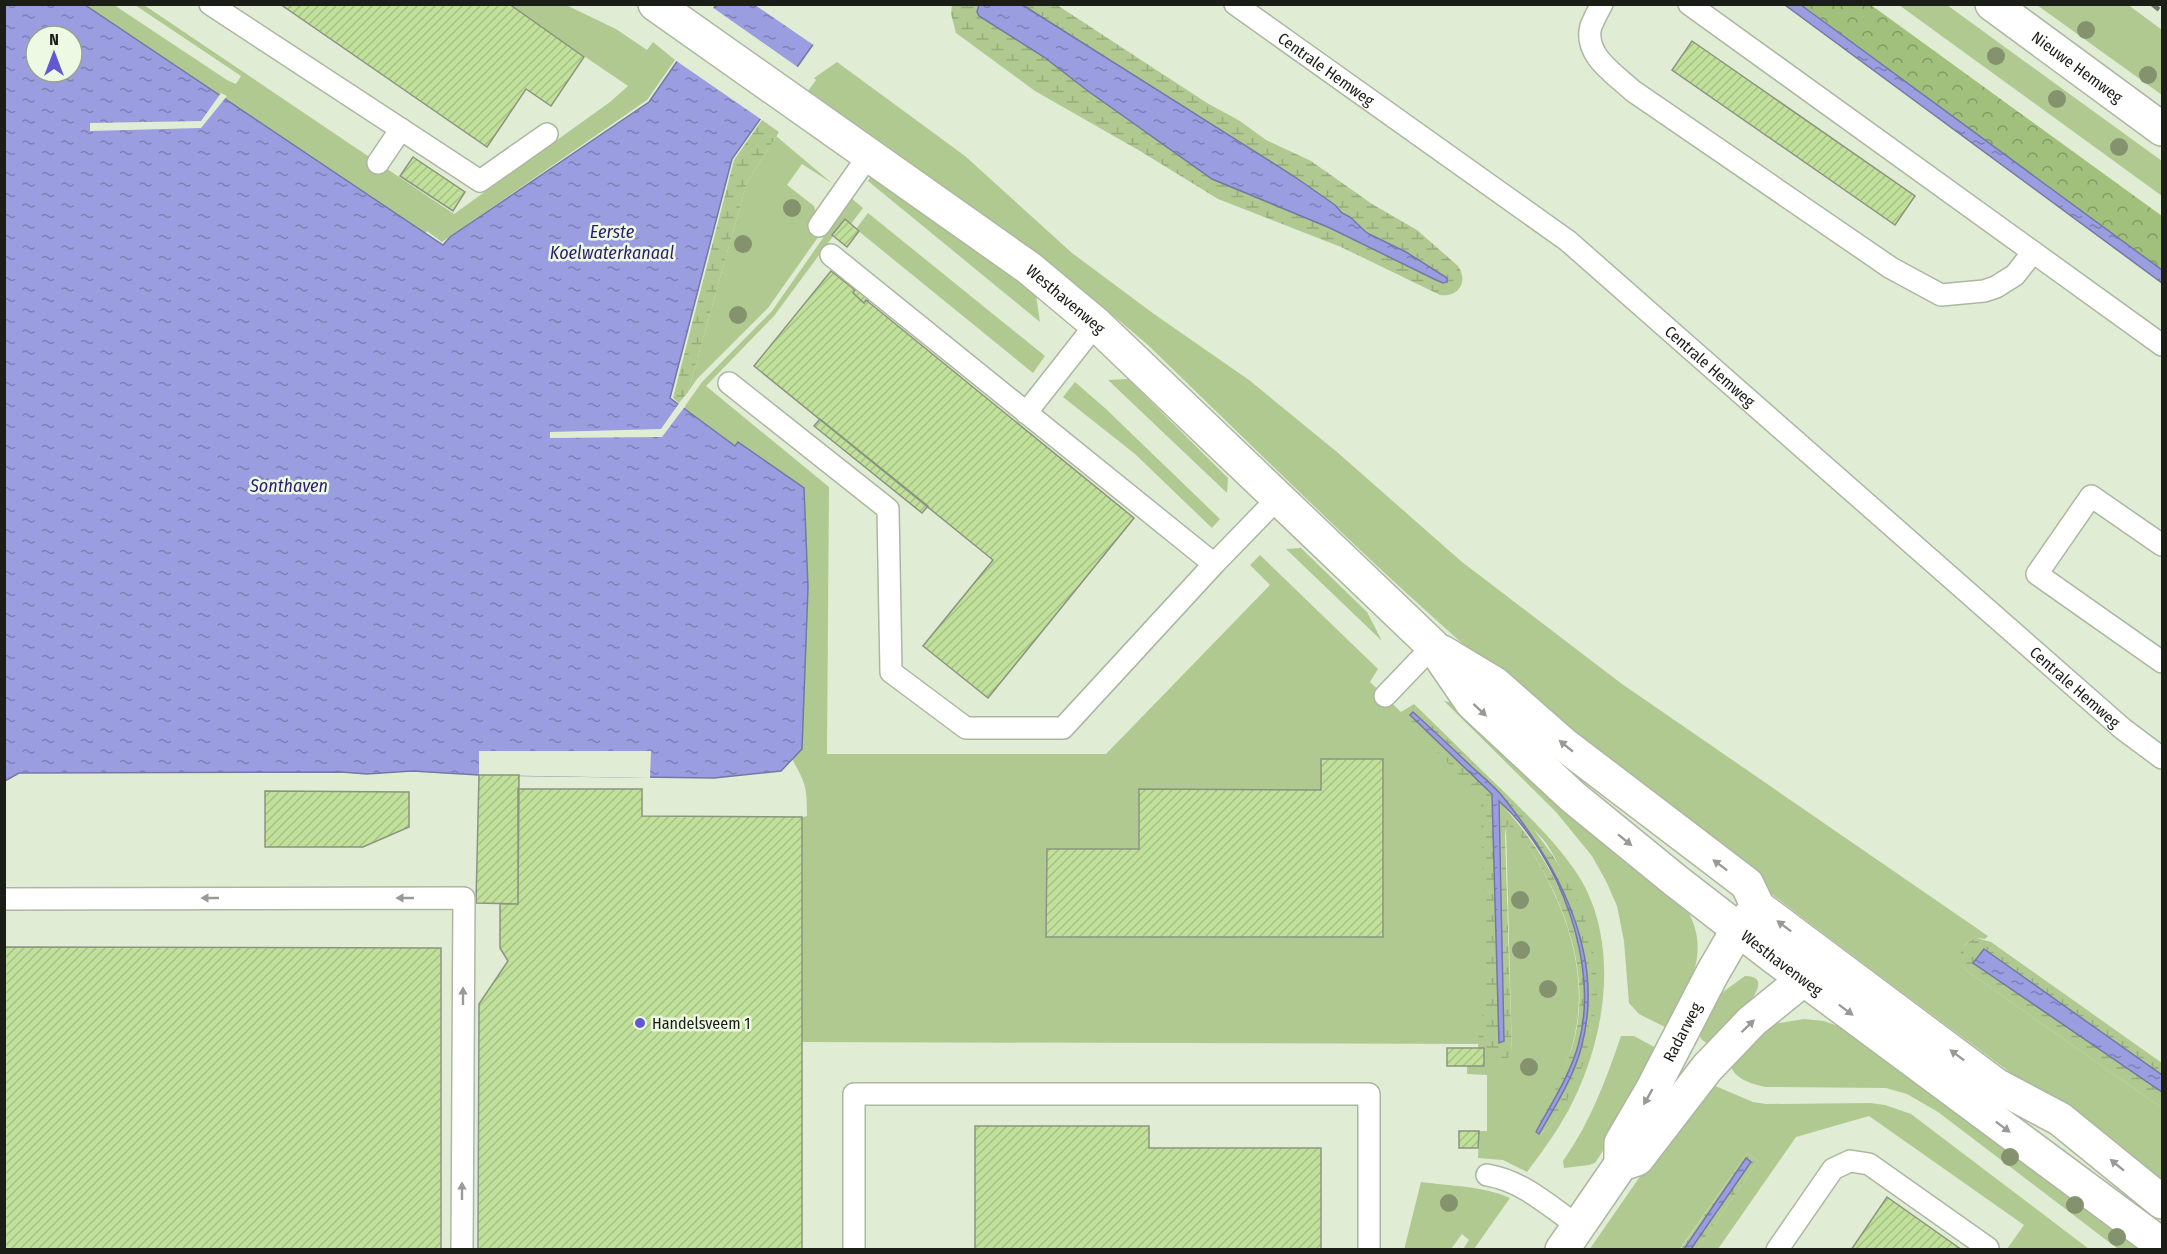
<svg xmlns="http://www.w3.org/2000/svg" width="2167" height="1254" font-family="'Fira Sans Condensed',sans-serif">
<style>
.grass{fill:#afc990}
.forest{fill:url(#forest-crowns)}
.wetland{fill:url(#wetland-marsh);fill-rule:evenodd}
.water{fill:url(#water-ripples);stroke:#7577a4;stroke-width:1.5;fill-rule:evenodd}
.pier{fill:#e1ecd5}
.building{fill:url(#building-hatch);stroke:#8b9480;stroke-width:1.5}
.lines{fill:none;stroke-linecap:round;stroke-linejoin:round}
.service-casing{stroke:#acb7a1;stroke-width:24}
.tertiary-casing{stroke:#acb7a1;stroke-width:36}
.secondary-casing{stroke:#acb7a1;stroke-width:36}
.service{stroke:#fff;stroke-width:21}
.tertiary{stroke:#fff;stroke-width:33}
.secondary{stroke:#fff;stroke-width:33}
.rail{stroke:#747b6c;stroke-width:4.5;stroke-dasharray:9 4.5;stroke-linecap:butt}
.tree{fill:#84936e}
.oneway{fill:#989a96}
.poi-dot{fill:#6458d1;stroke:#eef9e3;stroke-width:2}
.labels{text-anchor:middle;stroke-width:5;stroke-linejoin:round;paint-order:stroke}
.street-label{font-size:16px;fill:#1b1e16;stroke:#eef9e3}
.poi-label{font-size:16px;fill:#1b1e16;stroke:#eef9e3;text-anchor:start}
.water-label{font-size:18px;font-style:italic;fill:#2a1e6c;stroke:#eef9e3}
</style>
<defs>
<pattern id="forest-crowns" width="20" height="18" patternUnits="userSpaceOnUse" patternTransform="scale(1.5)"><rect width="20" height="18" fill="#a1c07c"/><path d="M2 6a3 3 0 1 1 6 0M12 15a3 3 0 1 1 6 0" fill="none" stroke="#829b65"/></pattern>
<pattern id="wetland-marsh" width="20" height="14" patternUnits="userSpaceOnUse" patternTransform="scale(1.5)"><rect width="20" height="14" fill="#afc990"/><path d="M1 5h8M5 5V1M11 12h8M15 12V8" fill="none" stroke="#96ac7b"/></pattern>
<pattern id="water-ripples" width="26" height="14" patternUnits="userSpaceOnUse" patternTransform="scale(1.5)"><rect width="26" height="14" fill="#9b9de1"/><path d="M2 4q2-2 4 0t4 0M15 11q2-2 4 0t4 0" fill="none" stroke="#7e7fb5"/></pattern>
<pattern id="building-hatch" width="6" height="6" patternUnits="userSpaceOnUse" patternTransform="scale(1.5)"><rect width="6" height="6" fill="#c1e19b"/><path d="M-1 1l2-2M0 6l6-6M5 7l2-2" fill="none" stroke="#a5c185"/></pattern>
</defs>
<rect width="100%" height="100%" fill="#e1ecd5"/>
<path class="grass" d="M2127,4L2162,30V95L2037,5Z
M85,5H114L227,80L236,84L241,76L135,5H144L454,214L610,102L628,86L509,5H566L616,29L647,50L653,42L675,60L647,100L442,242L427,231L425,234Z
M1899,5H1947L2162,161V196Z
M837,62L965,156L1072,253L1154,314L1249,380L1337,452L1462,562L1622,684L1988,936L1985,939C1965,934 1953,956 1967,971L2162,1108V1190L2104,1142C1900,990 1692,841 1499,675C1377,571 1263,456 1148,345C1041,252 924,173 808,91L816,80L814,78Z
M779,132L776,136L833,184L802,164L787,185L814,206L821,233L768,308L697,379L688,392L747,182Z
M871,176L1024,284L1036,295L1040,322L868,181Z
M851,198L863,208L851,224L845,220L774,316L706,386L829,487L827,754H1106L1270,585L1250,565L1260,555L1378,669L1370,682L1401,712L1414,704C1442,731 1470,759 1499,787C1527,815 1556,841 1578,875C1622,944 1605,1043 1568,1111C1556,1133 1542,1152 1527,1172L1503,1160L1478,1158L1479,1131H1487V1075L1467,1074V1066H1484V1048L1512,1055L1506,826L1509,825C1529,841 1540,865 1552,889C1577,940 1588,998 1570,1053C1562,1080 1547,1107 1535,1133L1541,1134C1556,1122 1563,1106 1571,1089C1607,1016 1603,941 1562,871C1556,860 1549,845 1540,836C1526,821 1505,810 1489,797L1491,1044L802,1042V817L807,816C807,787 806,784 792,759L802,749L738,442L735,446L685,409V406L702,382L772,311Z
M868,213L1045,356L1033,373L856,229Z
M1128,379L1228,478L1227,493L1108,380Z
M1075,382L1106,409L1220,519L1212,528L1135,454L1063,397Z
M1301,548L1367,612L1382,641L1286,549Z
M1444,701L1458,704L1685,906C1713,952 1689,986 1667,1028L1639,1014L1629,1003L1624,941L1617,906L1606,881L1592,856L1556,812Z
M1745,976C1787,976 1717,1036 1708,1044L1701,1039L1699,1032L1720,994Z
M1804,1019L1824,1021L1846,1029L2155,1249H2118L1938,1112L1907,1094L1886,1088L1766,1087C1751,1084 1735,1079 1730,1065L1759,1035L1774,1024Z
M1621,1036H1634L1656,1048L1617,1129L1595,1163L1589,1165L1564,1168L1563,1161C1590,1123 1606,1080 1621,1036Z
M1713,1085L1753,1102L1766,1104L1870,1103L1885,1105L1911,1114L2089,1249H2007L2024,1225L1869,1116L1796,1137L1718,1249H1697L1758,1161L1747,1153L1680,1249L1589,1250L1673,1129Z
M1421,1182C1449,1186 1484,1186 1510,1198L1474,1249H1463L1469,1240L1462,1234L1451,1249L1404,1250Z"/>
<path class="forest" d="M1802,5H1871L2162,216V271Z"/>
<path class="wetland" d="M952,5H979V16L1044,57L1088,91L1212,179L1330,228L1443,283L1447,278L1406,252L1367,233L1350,217L1342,213L1335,205L1295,177L1021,5H1057L1207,103L1240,121L1266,140L1311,161L1372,204L1417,230L1458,266C1469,282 1458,298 1440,295L1341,247L1218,199L1140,151L1035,91L956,33L951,14Z
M762,120L779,132L747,182L688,392L679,403L673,398L734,160Z
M1411,709L1420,713C1498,789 1595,868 1597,987C1597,1009 1592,1029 1587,1050C1582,1074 1560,1122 1539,1135L1535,1131C1547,1106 1560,1082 1569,1056C1590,1001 1577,939 1552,888C1540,865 1529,841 1508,825L1506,827L1505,836L1512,1055L1507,1058H1495L1484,1048H1478C1478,1028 1485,1010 1486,990L1481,805L1475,791L1406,720L1405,715ZM1413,712C1428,724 1442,739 1456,752C1471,767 1489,780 1503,797C1558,864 1603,949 1583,1039C1575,1074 1557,1104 1539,1134L1536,1132C1551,1104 1569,1077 1578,1046C1603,959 1558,863 1498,801L1504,1041L1499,1043L1492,794L1410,715Z
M1976,938L1991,942L2162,1063V1075L1984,949L1973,963L2162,1092V1108L1967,971C1955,958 1960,944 1976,938Z
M1747,1153L1758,1161L1697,1249H1691L1751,1162L1746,1159L1684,1249L1680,1250Z"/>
<path class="water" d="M1021,4L1295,177L1335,205L1342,213L1350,217L1367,233L1406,252L1447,278V282L1443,283L1434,279L1330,228L1212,179L1088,91L1044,57L979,16L977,12L979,5Z
M5,5H85L443,245L450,237L649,102L716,5H775L772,15L841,5L732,159L670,398L735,446L738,442L804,488L808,587L802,749L781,771L714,778L479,775L412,771L367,774L341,772L19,773L5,781ZM36,36H72V72H36Z
M1785,5H1801L2162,270V283Z
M1413,712C1433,730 1453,749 1473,768C1483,777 1494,786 1503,797C1560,868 1608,958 1580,1052C1571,1082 1554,1108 1539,1134L1536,1132C1551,1104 1569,1077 1578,1046C1601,966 1560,856 1499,801L1504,1041L1499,1043L1492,794L1410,715Z
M1984,949L2162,1075V1092L1973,963Z
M1746,1158L1751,1162L1691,1249H1684Z"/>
<path class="pier" d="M778,4L773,12L780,4L844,5L815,46L755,5Z
M712,7L799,68L762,120L675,60Z
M221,93L227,96L201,128L90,131V123L201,121Z
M680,402L686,405L662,437L550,438V432L661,429Z
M479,751H651L650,778L479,775Z"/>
<path class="building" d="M280,4H509L584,57L551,106L526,89L487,147Z
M1692,41L1915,196L1895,225L1672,70Z
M413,157L465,192L453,211L400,176Z
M845,219L859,231L847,247L832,235Z
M831,271L855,290L853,293L864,303L866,300L1134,518L988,698L923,646L993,560L754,366Z
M853,281L872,296L868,301L866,300L864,303L853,293L855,290L849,285Z
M820,419L928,506L922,513L814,426Z
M1321,759H1383V937H1046L1047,849H1139V789L1321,790Z
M479,775H519L518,904L476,903Z
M518,789H642V816L802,817V1250H478L479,1004L508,961L500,948V904H518Z
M265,791L409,792V827L363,847H265Z
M4,947L441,948V1250H4Z
M1447,1048H1484V1066H1447Z
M975,1126H1149V1148H1321V1250H975Z
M1459,1131H1479L1478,1148H1459Z
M1887,1197L1962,1250H1851Z"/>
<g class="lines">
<g class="service-casing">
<g id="service">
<path d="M210,4L480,181L547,134"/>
<path id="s1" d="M1235,4L1568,241L2123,729L2162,758"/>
<path d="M1602,4C1598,11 1594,19 1591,26C1583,55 1615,74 1633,91L1891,268L1941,295L1984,291L1996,287L2015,275L2033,252"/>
<path d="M1689,4L2162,345"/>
<path d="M378,163L401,129"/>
<path d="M819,226L869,155"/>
<path d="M831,255L1214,564"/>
<path d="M729,383L888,509L891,672L966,728H1063L1214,564L1278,498"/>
<path d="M1026,413L1096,324"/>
<path d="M2162,545L2091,496L2037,574L2162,662"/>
<path d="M1385,696L1433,646"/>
<path d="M4,899L464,898L462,1250"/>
<path d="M1487,1175C1523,1181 1549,1206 1578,1226"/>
<path d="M854,1250V1094H1369V1250"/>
<path d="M1777,1250L1833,1169L1850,1161L1869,1164L1988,1248"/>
</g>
</g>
<g class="tertiary-casing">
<g id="tertiary">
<path id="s2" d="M655,4L1029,268L1096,324L1433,646L1472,703L1573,797L1676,881L1774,957L2162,1245"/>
<path d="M1442,652L1495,684L1562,743L1747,884L1758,907L1996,1085L2060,1119L2162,1202"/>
<path d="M1621,1164L1637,1159L1707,1068L1752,1021L1804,979L1815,963"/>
<path id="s3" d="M1562,1250L1621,1164V1143L1652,1090L1712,974L1738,929L1753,913"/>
</g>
</g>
<g class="secondary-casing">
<g id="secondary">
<path id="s4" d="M1992,4L2162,129"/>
</g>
</g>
<use href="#service" class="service"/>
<use href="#tertiary" class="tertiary"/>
<use href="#secondary" class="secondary"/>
<path class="rail" d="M2152,4L2162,12"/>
</g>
<g class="tree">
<circle cx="2086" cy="30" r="9"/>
<circle cx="1996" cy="56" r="9"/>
<circle cx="2148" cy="75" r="9"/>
<circle cx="2057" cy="99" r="9"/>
<circle cx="2119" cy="147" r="9"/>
<circle cx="792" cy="208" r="9"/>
<circle cx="743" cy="244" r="9"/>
<circle cx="738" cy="315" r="9"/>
<circle cx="1520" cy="900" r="9"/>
<circle cx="1521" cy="950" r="9"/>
<circle cx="1548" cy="989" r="9"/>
<circle cx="1529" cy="1067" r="9"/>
<circle cx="2010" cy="1157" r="9"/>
<circle cx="1449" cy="1203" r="9"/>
<circle cx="2075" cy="1205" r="9"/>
<circle cx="2117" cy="1237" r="9"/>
</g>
<defs><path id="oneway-solid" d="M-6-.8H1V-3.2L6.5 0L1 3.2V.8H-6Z" transform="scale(1.5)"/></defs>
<g class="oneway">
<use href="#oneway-solid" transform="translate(1480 710) rotate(43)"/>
<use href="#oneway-solid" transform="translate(1566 746) rotate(-141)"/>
<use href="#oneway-solid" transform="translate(1625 840) rotate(39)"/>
<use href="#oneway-solid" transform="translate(1720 865) rotate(-143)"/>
<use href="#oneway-solid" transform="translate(210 898) rotate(180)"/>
<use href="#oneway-solid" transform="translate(405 898) rotate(180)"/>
<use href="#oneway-solid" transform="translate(1784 926) rotate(-143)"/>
<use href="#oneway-solid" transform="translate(463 996) rotate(-90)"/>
<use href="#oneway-solid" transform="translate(1846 1010) rotate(37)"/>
<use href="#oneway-solid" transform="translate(1748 1026) rotate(-44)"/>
<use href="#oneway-solid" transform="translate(1957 1055) rotate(-143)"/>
<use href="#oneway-solid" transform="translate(1648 1097) rotate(120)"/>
<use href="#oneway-solid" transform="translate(2003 1127) rotate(37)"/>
<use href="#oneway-solid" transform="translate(2117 1165) rotate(-141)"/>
<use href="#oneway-solid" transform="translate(462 1191) rotate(-90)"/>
</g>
<circle class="poi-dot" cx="640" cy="1023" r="6"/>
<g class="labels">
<g class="street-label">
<text dy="6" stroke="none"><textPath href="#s4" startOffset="106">Nieuwe Hemweg</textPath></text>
<text dy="6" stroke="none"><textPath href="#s1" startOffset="112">Centrale Hemweg</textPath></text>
<text dy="6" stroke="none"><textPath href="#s2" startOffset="506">Westhavenweg</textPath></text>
<text dy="6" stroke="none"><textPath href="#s1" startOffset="598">Centrale Hemweg</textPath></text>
<text dy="6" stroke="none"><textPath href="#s1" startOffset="1084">Centrale Hemweg</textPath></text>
<text dy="6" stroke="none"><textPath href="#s2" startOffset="1485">Westhavenweg</textPath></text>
<text dy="6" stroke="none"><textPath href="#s3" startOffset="252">Radarweg</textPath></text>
</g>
<g class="poi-label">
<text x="652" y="1029">Handelsveem 1</text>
</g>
<g class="water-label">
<text x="612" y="238">Eerste<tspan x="612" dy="21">Koelwaterkanaal</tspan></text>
<text x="289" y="492">Sonthaven</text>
</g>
</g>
<rect width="2167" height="1254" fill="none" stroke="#1b1e16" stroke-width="12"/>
<g transform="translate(54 54)"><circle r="28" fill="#eef9e3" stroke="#9aa191" stroke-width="1.5"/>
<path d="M0-4.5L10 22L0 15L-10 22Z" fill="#6458d1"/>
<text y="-9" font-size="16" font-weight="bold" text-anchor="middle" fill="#1b1e16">N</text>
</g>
</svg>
